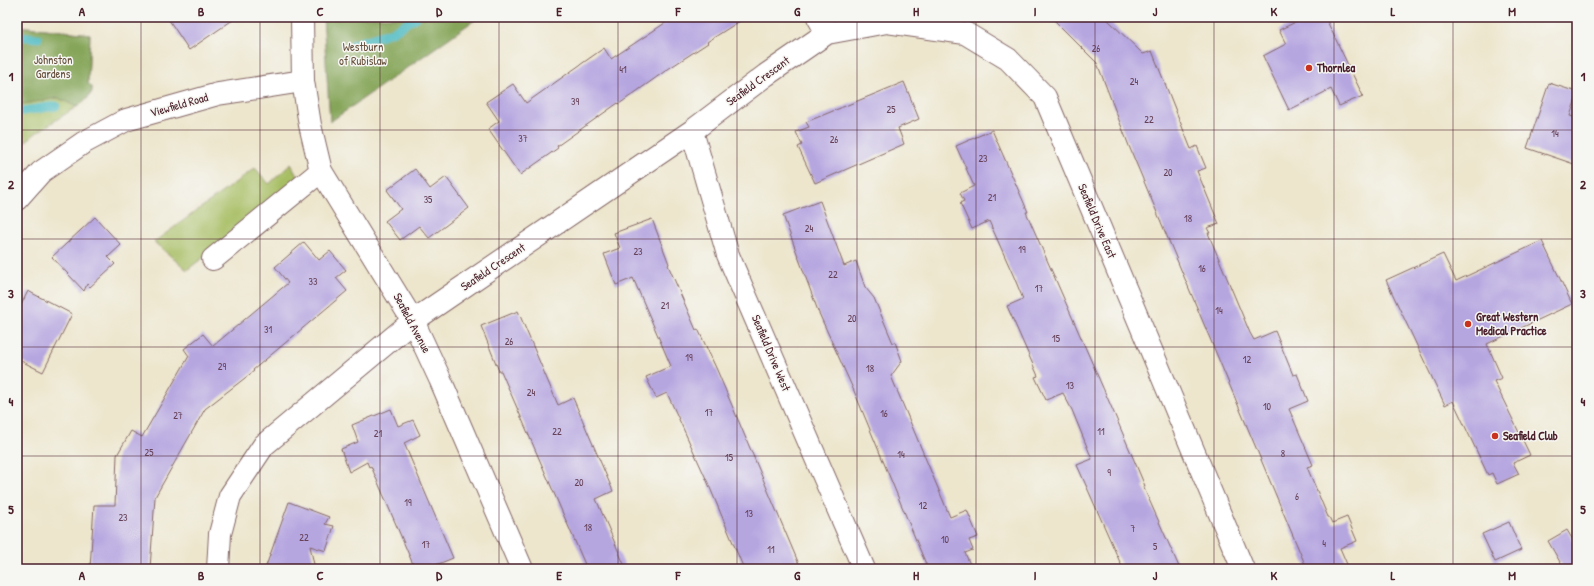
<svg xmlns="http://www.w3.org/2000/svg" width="1594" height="586" font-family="'Patrick Hand',sans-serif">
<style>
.green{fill:#a7be63;stroke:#786e47}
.forest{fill:#85a559;stroke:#686242}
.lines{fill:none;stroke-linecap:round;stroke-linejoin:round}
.stream{stroke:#4bbac1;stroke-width:9}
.building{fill:#b6a6e0}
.minor-casing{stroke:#836564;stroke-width:24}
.minor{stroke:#fff;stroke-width:22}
.grid{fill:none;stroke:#4a1f2b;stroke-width:1;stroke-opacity:0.55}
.poi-dot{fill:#c8321e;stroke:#f6f6f2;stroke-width:1.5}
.labels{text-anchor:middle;stroke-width:3;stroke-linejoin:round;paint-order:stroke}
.number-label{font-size:10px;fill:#654158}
.park-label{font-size:12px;fill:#664f3c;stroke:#f6f6f2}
.poi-label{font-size:12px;font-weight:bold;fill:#4a1f2b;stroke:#f6f6f2;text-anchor:start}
.street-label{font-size:12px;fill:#4a1f2b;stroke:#f6f6f2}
.neatline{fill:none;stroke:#4a1f2b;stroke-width:1.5}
.grid-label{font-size:13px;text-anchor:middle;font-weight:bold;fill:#4a1f2b}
</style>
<rect width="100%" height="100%" fill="#f6f6f2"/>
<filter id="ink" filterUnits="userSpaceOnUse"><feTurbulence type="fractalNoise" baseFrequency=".025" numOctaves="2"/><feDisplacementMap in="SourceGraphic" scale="8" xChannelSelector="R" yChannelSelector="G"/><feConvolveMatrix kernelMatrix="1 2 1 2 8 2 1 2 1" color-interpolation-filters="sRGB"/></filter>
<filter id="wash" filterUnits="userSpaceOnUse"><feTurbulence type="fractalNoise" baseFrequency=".012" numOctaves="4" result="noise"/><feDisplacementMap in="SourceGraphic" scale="16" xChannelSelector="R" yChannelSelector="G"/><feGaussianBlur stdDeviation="0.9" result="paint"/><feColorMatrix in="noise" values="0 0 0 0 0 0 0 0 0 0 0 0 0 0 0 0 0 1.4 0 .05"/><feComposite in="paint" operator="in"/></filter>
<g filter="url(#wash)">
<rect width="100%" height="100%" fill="#ede6cd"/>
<path class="green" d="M17,26L90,34L88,83L92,87V92L84,102L36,133L17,149Z
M291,164L301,182L187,270L154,242L255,168L269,184Z"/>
<path class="forest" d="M323,17H479L330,122Z
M17,26L90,34L88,83L92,87C92,96 84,102 77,107L58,98L17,105Z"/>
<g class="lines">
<path class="stream" d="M17,36L38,38
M354,44L392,32L416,17
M17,112L56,106"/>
</g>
<g id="blocks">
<path class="building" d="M167,17H237L189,50Z
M674,17H746L707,42L708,43L668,69L619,104L618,103L557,146L558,148L520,175L488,129L499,121L486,102L513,84L526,103L604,48L611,59Z
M1051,17H1105L1143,54L1152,51L1191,149L1197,146L1206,168L1197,171L1219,224L1207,228L1210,233H1208L1250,333L1254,340L1275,331L1293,375L1297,374L1308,401L1289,409L1313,465L1307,467L1328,517H1329L1332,523L1347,517L1357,541L1340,548L1349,569H1307L1129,146L1097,63Z
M1306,17H1325L1363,96L1339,106L1331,89L1289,110L1263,56L1286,44L1279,30Z
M904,82L919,119L898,128L904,144L815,183L798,147L802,145L796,132L809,127L806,122Z
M1549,83L1577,92V96L1570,116L1577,118V165L1527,148Z
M992,130L1028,212H1026L1114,413L1145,486H1143L1180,569H1123L1077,465L1092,459L1072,410L1063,393L1046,400L1035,377L1038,376L1007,306L1023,299L1014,277L989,221L972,229L960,203L964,201L960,193L974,186L956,146Z
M415,169L430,189L446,177L469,208L429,238L419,226L400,240L385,221L401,209L387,190Z
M820,201L844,266L856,261L865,287L874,298L893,343L895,342L902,361L891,376L950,517L967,510L978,537L969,540L973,550L965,553L972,569H928L854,391L818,311L783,215Z
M95,217L121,245L108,257L115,264L90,287L87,284L84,291L52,257Z
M652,219L669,264L668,265L696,330L698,329L717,370L801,569H744L708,483L667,393L656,398L646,377L671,366L633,278L616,285L604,254L620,248L614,233Z
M1542,241L1572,304L1487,344L1502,378L1494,381L1530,455L1513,463L1519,474L1497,484L1492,473L1488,475L1453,401L1445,405L1386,280L1443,254L1456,281Z
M304,242L319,260L330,251L346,270L336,278L347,291L253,370L254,371L205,409L155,497L150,569H90L94,505H115L117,455L131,431L142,437L189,356L184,349L203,334L213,346L288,283L275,267Z
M28,291L72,314L43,372L17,359V313Z
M518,311L558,405L573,398L613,491L596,499L626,569H587L501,371H499L481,326Z
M391,409L398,426L413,420L420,435L404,443L453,558L426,569H415L371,466L369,467L367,462L349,472L341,449L358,442L352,425Z
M289,502L329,517L325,524L334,526L326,551L310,546L315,569H265Z
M1509,522L1521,550L1495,562L1482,534Z
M1567,530L1577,547V569H1564L1548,541Z"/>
</g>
</g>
<g filter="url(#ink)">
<use href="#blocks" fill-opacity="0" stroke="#836564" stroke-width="1"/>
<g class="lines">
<g class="minor-casing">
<path id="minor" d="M827,33L887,22L965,33L1008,59L1045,97L1243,569
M303,81L310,125L321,171L413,321L440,379L522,569
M692,131L728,255L864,569
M17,199L41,172L83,143L126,120L218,94L303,81L302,17
M213,259L321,171
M218,569L220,534L230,496L264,445L413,321L692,131L766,75L827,33L818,17"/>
</g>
<use href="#minor" class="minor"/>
</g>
</g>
<path class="grid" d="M141,17V569M260,17V569M380,17V569M499,17V569M618,17V569M737,17V569M857,17V569M976,17V569M1095,17V569M1214,17V569M1334,17V569M1453,17V569M17,130H1577M17,239H1577M17,347H1577M17,456H1577"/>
<g class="poi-dot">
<circle cx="1309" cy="68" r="4"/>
<circle cx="1468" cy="324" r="4"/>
<circle cx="1495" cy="436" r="4"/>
</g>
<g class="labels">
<g class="number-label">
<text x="1096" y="52">26</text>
<text x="623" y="73">41</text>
<text x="1134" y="85">24</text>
<text x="575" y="105">39</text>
<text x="891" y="113">25</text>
<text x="1149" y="123">22</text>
<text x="1555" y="137">14</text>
<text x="523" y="142">37</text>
<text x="834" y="143">26</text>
<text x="983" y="162">23</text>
<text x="1168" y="176">20</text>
<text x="992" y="201">21</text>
<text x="428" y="203">35</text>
<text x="1188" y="222">18</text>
<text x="809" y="232">24</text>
<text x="1022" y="253">19</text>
<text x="638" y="255">23</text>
<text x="1202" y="272">16</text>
<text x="833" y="278">22</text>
<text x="313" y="285">33</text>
<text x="1039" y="292">17</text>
<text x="665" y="309">21</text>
<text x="1219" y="314">14</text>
<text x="852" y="322">20</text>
<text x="268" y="333">31</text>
<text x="1056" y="342">15</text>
<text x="509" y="345">26</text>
<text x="689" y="361">19</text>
<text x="1247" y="363">12</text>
<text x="222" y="370">29</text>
<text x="870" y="372">18</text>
<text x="1070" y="389">13</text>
<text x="531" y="396">24</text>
<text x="1267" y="410">10</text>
<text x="709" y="416">17</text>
<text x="884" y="417">16</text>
<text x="178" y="419">27</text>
<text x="557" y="435">22</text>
<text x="1101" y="435">11</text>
<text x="378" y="437">21</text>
<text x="149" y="456">25</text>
<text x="1283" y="457">8</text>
<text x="901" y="458">14</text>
<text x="729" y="461">15</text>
<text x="1109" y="476">9</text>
<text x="579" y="486">20</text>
<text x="1297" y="500">6</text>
<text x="408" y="506">19</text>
<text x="923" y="509">12</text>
<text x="749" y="517">13</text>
<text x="123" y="521">23</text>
<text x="588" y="531">18</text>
<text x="1133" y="532">7</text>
<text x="304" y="541">22</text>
<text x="945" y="543">10</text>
<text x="1324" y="547">4</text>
<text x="426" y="548">17</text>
<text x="1155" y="550">5</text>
<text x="771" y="553">11</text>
</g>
<g class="park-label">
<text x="363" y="51">Westburn<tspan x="363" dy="14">of Rubislaw</tspan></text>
<text x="53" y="64">Johnston<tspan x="53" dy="14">Gardens</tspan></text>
</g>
<g class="poi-label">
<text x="1317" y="72">Thornlea</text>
<text x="1476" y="321">Great Western<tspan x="1476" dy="14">Medical Practice</tspan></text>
<text x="1503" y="440">Seafield Club</text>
</g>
<g class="street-label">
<text transform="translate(758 81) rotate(-36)" y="4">Seafield Crescent</text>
<text transform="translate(179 105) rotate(-16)" y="4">Viewfield Road</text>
<text transform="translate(1097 221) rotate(67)" y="4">Seafield Drive East</text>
<text transform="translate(493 267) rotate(-34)" y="4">Seafield Crescent</text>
<text transform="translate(412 323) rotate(62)" y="4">Seafield Avenue</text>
<text transform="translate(771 353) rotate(67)" y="4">Seafield Drive West</text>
</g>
</g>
<rect width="1594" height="586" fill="none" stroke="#f6f6f2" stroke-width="44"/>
<rect x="22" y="22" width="1550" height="542" class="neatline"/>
<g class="grid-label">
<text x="82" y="16">A</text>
<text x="201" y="16">B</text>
<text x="320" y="16">C</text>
<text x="439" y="16">D</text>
<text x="559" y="16">E</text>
<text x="678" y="16">F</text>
<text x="797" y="16">G</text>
<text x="916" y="16">H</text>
<text x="1035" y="16">I</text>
<text x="1155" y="16">J</text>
<text x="1274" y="16">K</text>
<text x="1393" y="16">L</text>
<text x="1512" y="16">M</text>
<text x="11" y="81">1</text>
<text x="1583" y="81">1</text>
<text x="11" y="189">2</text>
<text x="1583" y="189">2</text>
<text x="11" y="298">3</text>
<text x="1583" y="298">3</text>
<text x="11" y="406">4</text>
<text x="1583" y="406">4</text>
<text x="11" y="514">5</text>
<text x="1583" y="514">5</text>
<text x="82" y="580">A</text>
<text x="201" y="580">B</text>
<text x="320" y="580">C</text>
<text x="439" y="580">D</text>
<text x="559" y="580">E</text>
<text x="678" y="580">F</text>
<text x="797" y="580">G</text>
<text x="916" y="580">H</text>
<text x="1035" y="580">I</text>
<text x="1155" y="580">J</text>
<text x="1274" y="580">K</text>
<text x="1393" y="580">L</text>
<text x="1512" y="580">M</text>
</g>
</svg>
